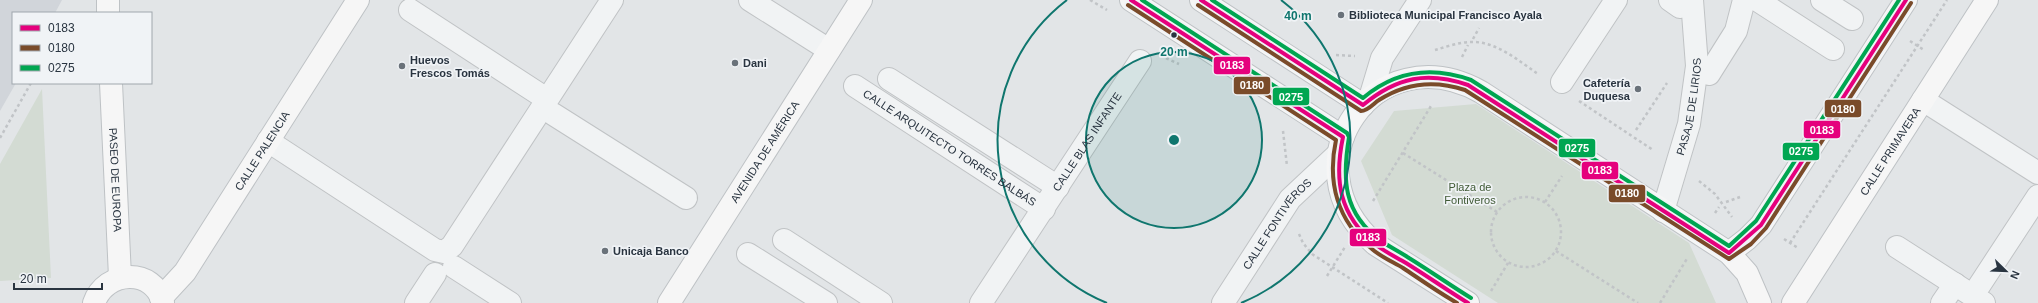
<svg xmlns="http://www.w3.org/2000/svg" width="2038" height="303" font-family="Helvetica,sans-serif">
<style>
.built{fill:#d1d5da}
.green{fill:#d3dbd3}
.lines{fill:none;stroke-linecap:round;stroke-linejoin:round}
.minor-casing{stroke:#c0c3c5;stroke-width:24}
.major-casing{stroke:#bec2c5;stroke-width:24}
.path{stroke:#c1c4c7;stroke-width:2.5;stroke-dasharray:3 3;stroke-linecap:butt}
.minor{stroke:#f1f3f4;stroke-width:22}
.major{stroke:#f6f6f6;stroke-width:22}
.bus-1-casing{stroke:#f0f3f6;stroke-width:7}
.bus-2-casing{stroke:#f0f3f6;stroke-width:7}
.bus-3-casing{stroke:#f0f3f6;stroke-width:7}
.bus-1{stroke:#e5007d;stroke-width:4}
.bus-2{stroke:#7a4b2a;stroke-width:4}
.bus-3{stroke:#00a651;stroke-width:4}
.ring{fill:none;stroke:#0f766e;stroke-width:2}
.poi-dot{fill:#6a727a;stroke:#f0f3f6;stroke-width:1.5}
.bus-dot{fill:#293440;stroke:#f0f3f6;stroke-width:1.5}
.labels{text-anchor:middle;stroke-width:3.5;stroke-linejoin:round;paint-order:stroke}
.poi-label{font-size:11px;font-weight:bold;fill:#293440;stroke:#f0f3f6;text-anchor:start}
.street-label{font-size:11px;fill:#293440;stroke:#f0f3f6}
.park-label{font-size:11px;fill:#415b37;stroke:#f0f3f6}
.centre{fill:#0f766e;stroke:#f0f3f6;stroke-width:2}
.ring-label{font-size:12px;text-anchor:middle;font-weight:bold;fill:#0f766e;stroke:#f0f3f6;stroke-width:3.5;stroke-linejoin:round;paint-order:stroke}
.line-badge{stroke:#f0f3f6;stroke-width:1.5}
.badge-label{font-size:11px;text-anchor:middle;font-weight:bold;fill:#fff}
</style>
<rect width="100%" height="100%" fill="#e2e5e7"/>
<path class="built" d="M0,0H62L55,13H13V83H16L0,111Z"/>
<path class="green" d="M42,89L51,278L0,281V164Z
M1476,104L1689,243L1716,303H1498L1392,235L1361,161L1394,111Z"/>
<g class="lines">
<g class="minor-casing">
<g id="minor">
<path d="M750,0L829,50"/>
<path d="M1670,0L1680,7"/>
<path d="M1757,0L1833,49"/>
<path d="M1822,0L1852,19"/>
<path d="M410,10L539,94"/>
<path d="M1709,74L1736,31L1744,0"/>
<path d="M889,79L1058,187"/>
<path d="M1562,82L1616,0"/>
<path id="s1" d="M855,86L1044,209"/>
<path d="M1370,98L1382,58L1420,0"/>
<path d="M1923,100L2038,173"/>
<path d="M553,114L686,198"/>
<path d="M268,141L435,250L444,252L452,246L612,0"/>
<path id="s2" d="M1663,211L1689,124L1697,66L1692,0"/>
<path d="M784,240L881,303"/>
<path d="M1897,247L1984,303"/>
<path d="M748,254L826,303"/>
<path d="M454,267L510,303"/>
<path d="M1979,286L2038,196"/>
<path d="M416,303L435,274"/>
<path id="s3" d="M981,303L1140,61"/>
<path id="s4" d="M1223,303L1290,199L1339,153"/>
<path d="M1942,303L1955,284"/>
</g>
</g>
<g class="major-casing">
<g id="major">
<path d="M1131,0L1343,137"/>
<path d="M1201,0L1363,105"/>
<path d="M108,13V0"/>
<path id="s5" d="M111,83L120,277"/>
<path d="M1729,253L1747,239L1761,225L1906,0"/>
<path id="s6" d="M161,298L185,272L358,0"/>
<path d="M94,303C105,270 154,267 163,303"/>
<path id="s7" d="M669,303L861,0"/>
<path d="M1468,303L1375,244C1284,164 1375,33 1481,92L1729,253L1747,273L1760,303"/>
<path id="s8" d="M1793,303L1987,0"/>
</g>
</g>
<path class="path" d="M1090,0L1107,10
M1473,39L1479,28
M1910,41L1924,50
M1435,50C1446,47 1459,42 1471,42C1496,41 1519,61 1538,74
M1336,55L1355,56
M1462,57L1468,45
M1166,58L1179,64
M1579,101L1653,150
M1636,130L1667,83
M1283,131L1287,166
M0,138L31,83
M1403,153L1497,212
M1699,181L1715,194L1732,217
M1491 232a35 35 0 1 1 70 0a35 35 0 1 1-70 0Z
M1373,201L1431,106
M1545,202L1562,176
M1726,202L1740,197
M1715,213L1719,207
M1299,234L1303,243L1312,254L1388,303
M1784,239L1798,248
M1790,243L1947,0
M1556,251L1638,303
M1327,276L1345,247
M1491,291L1508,263
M1660,303L1688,257"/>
<use href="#minor" class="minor"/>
<use href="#major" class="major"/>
<g class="bus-1-casing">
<path id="bus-1" d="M1131,0L1343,137C1334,180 1339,215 1375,244C1385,252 1396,257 1406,263C1427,276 1447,290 1468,303
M1201,0L1363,105C1397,77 1427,71 1468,85L1729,253L1761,225L1906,0"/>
</g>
<g class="bus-2-casing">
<path id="bus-2" d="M1128,5L1336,140C1327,182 1337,221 1372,249C1381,257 1393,262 1403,268C1421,280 1438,292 1457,303
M1198,5L1361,111C1368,111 1374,103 1379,100C1407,82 1435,80 1465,90L1729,259L1751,244L1766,228L1911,3"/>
</g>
<g class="bus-3-casing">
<path id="bus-3" d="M1142,0L1347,133L1349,137C1342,179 1343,213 1381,241C1390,247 1400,252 1409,258C1430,271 1450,285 1471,298
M1212,0L1363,98C1395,71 1432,66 1471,80L1729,246L1756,221L1899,0"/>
</g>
<use href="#bus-1" class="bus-1"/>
<use href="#bus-2" class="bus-2"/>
<use href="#bus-3" class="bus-3"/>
</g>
<circle cx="1174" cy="140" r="88" fill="#0f766e" fill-opacity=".12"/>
<g class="ring">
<circle cx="1174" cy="140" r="88"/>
<path d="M1107 303A176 176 0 0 1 1067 0M1281 0A176 176 0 0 1 1241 303"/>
</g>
<g class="poi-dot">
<circle cx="1341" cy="15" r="4"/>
<circle cx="735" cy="63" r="4"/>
<circle cx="402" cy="66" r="4"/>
<circle cx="1638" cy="89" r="4"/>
<circle cx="605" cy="251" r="4"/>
</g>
<circle class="bus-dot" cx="1174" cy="35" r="3.5"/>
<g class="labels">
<g class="poi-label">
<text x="1349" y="19">Biblioteca Municipal Francisco Ayala</text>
<text x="410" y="64">Huevos<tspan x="410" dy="13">Frescos Tomás</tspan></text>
<text x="743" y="67">Dani</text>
<text x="1630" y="87" text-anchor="end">Cafetería<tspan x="1630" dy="13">Duquesa</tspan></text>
<text x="613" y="255">Unicaja Banco</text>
</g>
<g class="street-label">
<text dy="4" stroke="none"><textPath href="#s2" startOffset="108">PASAJE DE LIRIOS</textPath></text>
<text dy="4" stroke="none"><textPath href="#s3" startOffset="193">CALLE BLAS INFANTE</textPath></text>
<text dy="4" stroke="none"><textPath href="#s1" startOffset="113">CALLE ARQUITECTO TORRES BALBÁS</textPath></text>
<text dy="4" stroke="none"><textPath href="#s6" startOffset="179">CALLE PALENCIA</textPath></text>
<text dy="4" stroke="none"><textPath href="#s7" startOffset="179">AVENIDA DE AMÉRICA</textPath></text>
<text dy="4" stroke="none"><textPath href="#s8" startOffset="180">CALLE PRIMAVERA</textPath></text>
<text dy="4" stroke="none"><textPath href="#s5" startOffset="97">PASEO DE EUROPA</textPath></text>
<text dy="4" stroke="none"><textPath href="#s4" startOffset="96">CALLE FONTIVEROS</textPath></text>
</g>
<g class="park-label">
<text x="1470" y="191">Plaza de<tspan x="1470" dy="13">Fontiveros</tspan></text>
</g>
</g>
<circle cx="1174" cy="140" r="6" class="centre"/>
<g class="ring-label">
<text x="1298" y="20">40 m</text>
<text x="1174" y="56">20 m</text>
</g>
<g class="line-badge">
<rect x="1213" y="56" width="38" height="19" rx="4" fill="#e5007d"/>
<rect x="1233" y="76" width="38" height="19" rx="4" fill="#7a4b2a"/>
<rect x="1272" y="87" width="38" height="19" rx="4" fill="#00a651"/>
<rect x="1824" y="99" width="38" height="19" rx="4" fill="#7a4b2a"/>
<rect x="1803" y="120" width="38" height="19" rx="4" fill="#e5007d"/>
<rect x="1558" y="138" width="38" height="20" rx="4" fill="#00a651"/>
<rect x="1782" y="142" width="38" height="19" rx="4" fill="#00a651"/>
<rect x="1581" y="161" width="38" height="19" rx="4" fill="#e5007d"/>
<rect x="1608" y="184" width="38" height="19" rx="4" fill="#7a4b2a"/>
<rect x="1349" y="228" width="38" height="19" rx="4" fill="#e5007d"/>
</g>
<g class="badge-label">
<text x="1232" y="69">0183</text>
<text x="1252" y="89">0180</text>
<text x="1291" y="101">0275</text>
<text x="1843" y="113">0180</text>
<text x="1822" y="134">0183</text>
<text x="1577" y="152">0275</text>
<text x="1801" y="155">0275</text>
<text x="1600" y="174">0183</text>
<text x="1627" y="197">0180</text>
<text x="1368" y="241">0183</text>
</g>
<rect x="12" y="12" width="140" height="72" fill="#f0f3f6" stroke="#a0a7ad"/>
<rect x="20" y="25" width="20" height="6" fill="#e5007d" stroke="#a0a7ad"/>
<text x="48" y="32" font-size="12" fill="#293440">0183</text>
<rect x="20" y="45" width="20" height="6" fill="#7a4b2a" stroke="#a0a7ad"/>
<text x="48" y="52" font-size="12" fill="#293440">0180</text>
<rect x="20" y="65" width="20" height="6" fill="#00a651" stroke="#a0a7ad"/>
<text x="48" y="72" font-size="12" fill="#293440">0275</text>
<g transform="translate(2006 271) rotate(113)" stroke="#f0f3f6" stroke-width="3" paint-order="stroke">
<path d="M0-3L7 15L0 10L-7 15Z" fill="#293440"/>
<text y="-6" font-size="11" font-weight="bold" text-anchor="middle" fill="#293440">N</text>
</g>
<path d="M14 283v6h88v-6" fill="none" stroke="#293440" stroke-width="2"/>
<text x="20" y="283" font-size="12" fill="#293440" stroke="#f0f3f6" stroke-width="3" paint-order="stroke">20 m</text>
</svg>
